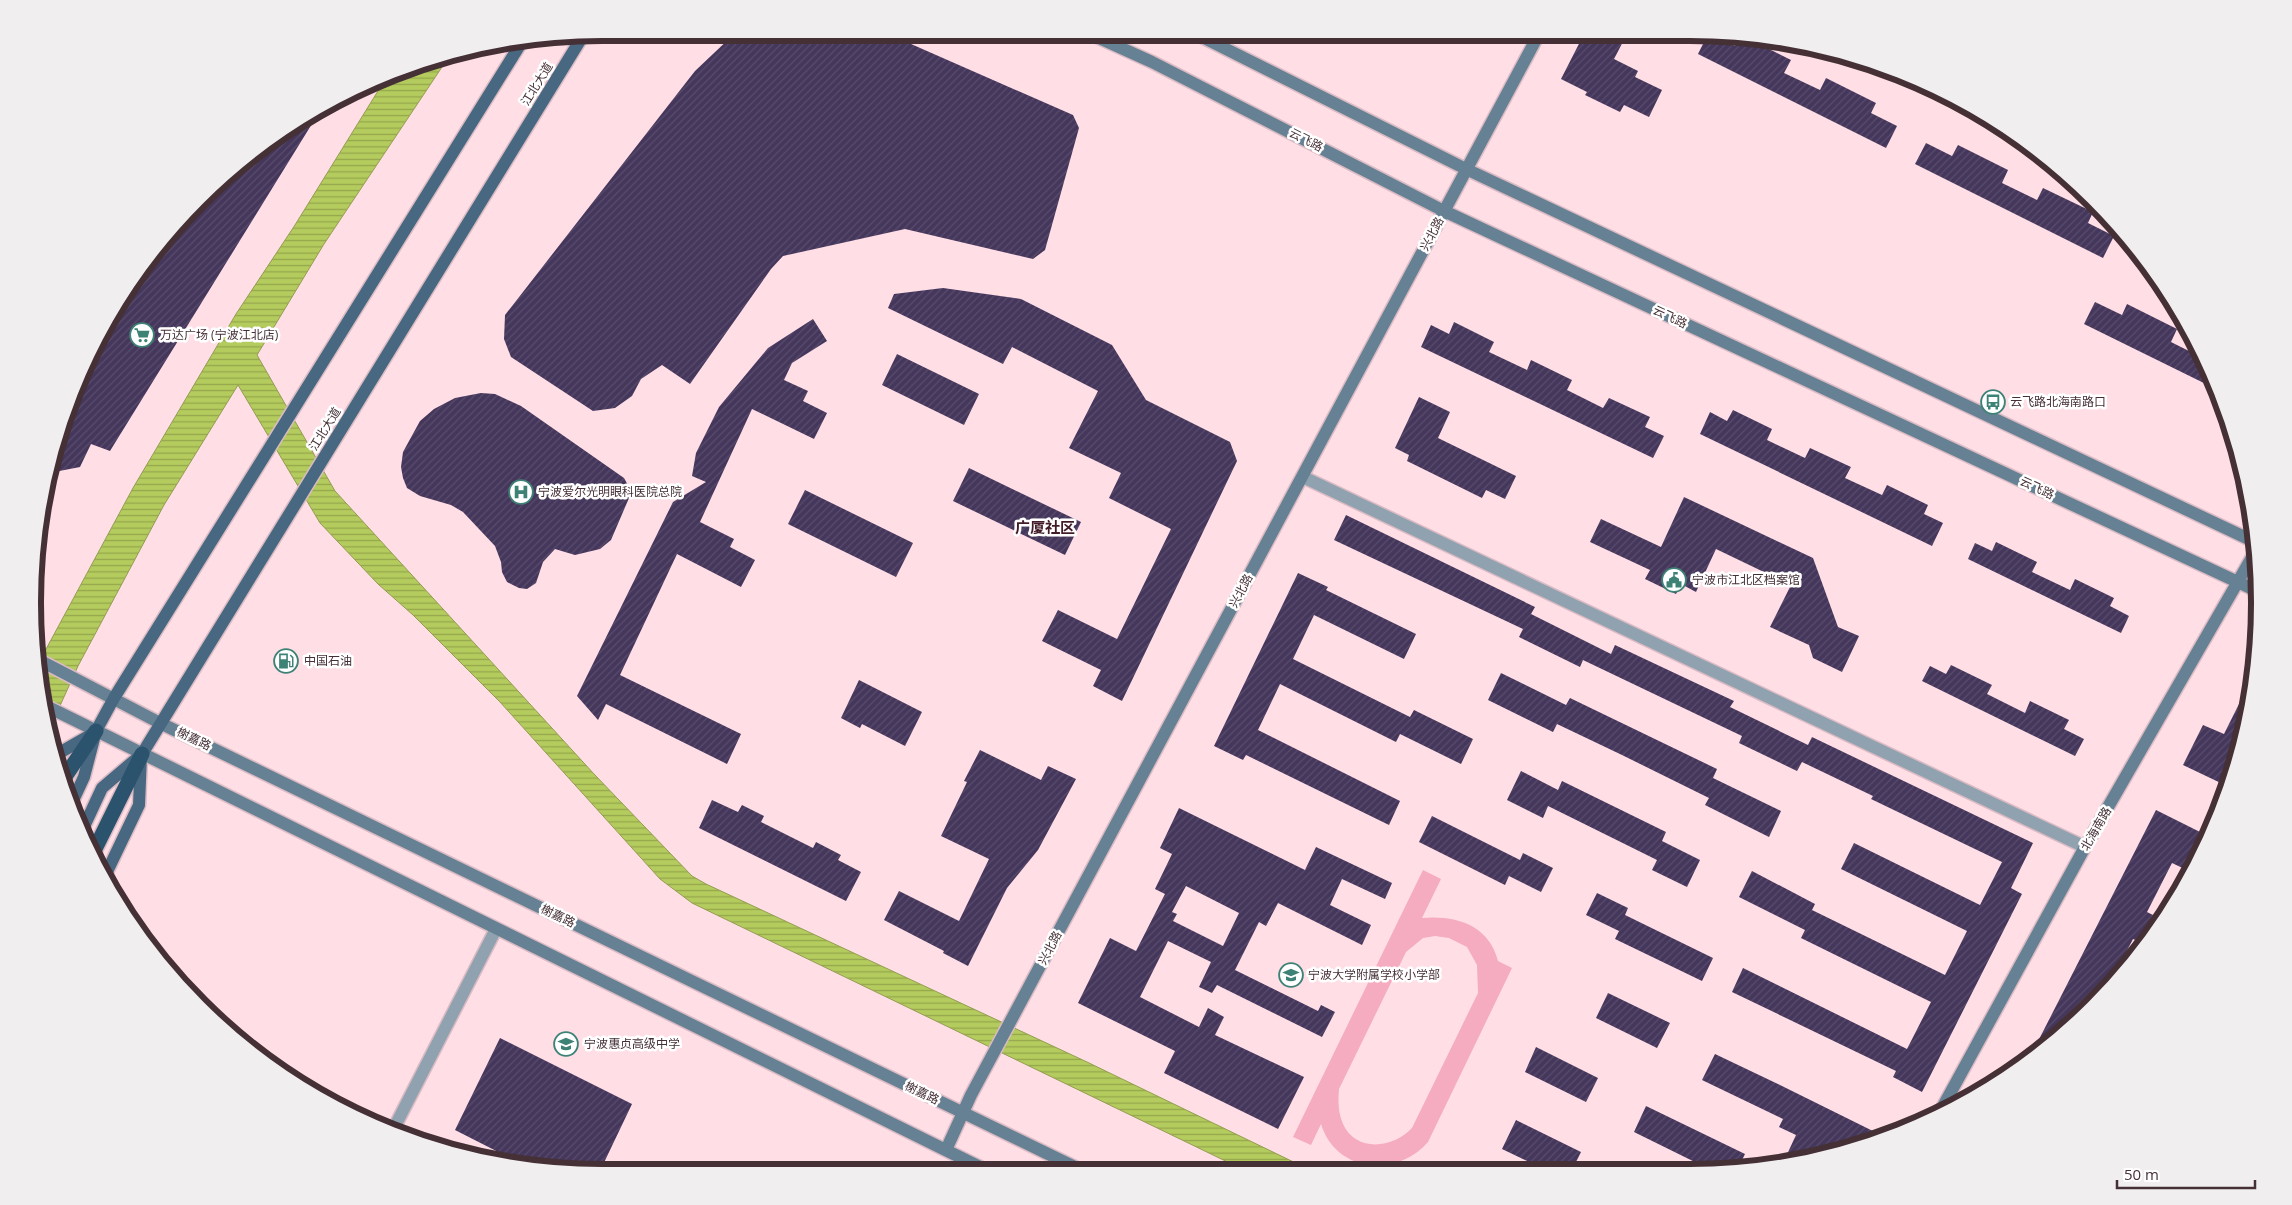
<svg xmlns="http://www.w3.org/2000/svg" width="2292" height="1205" font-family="'Open Sans','Noto Sans SC',sans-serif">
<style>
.garden{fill:#f5abc0;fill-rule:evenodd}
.water{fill:url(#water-rules);stroke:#939d51}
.building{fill:url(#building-hatch);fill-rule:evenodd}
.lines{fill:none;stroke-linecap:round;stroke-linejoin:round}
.street-casing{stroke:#dabbc3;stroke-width:15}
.secondary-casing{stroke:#dabbc3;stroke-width:15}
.primary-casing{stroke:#dabbc3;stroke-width:15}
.highway-casing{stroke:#dabbc3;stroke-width:18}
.street{stroke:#90a2b0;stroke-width:12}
.secondary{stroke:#668094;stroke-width:12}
.primary{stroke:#476880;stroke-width:12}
.highway{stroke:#2c536e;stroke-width:15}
.labels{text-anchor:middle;stroke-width:5;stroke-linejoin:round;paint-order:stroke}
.street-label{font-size:12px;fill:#453036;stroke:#fff}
.poi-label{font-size:12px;fill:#453036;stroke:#fff;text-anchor:start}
.quarter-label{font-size:15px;font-weight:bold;fill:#421b28;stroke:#fff}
.rim{fill:none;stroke:#453036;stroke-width:6}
</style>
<defs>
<pattern id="water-rules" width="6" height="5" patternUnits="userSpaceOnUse" patternTransform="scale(1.25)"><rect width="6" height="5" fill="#b4cc5d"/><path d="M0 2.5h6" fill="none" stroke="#94a64e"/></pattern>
<pattern id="building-hatch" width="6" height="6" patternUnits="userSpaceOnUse" patternTransform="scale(1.25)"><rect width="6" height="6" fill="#45375c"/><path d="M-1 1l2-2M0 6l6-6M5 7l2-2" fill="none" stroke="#584c6b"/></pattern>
</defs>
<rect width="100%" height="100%" fill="#ffdee6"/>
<path class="garden" d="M1423,870L1441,879L1422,918C1456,915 1489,925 1498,961L1512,968L1428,1142C1397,1178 1336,1173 1321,1124L1311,1145L1293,1137ZM1435,936L1449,938L1467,947L1477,965L1478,993L1412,1128C1394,1148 1356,1153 1343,1124C1338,1113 1338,1101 1339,1089L1406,952L1423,938Z"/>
<path class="water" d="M450,55L324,244L257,355L335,491L594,774L692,876L706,884L1087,1062L1308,1169H1242L692,903L660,879L500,702L413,615L378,584L320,523L238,385L164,505L78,666L49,730L38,664L133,488L236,314L295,225L386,78L419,63Z"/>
<path class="building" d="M740,33H886L1073,115L1079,128L1045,250L1033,259L905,229L783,256L771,269L690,384L662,365L641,379L632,396L615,408L593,411L511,357L504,339L505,315L695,71L732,36Z
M1584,34H1627L1614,59L1638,71L1635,77L1662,90L1649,117L1624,105L1620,112L1585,95L1587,92L1561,79Z
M1708,34L1735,46L1740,36L1745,37L1791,60L1784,73L1820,90L1826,78L1876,103L1871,113L1897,126L1886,148L1698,54Z
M323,106L110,451L91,444L80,467L49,473L52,455L76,384L128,286L174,226L255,150Z
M1926,143L1952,156L1958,145L2008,170L2002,183L2037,200L2043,188L2093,212L2088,223L2114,236L2103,258L1915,164Z
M943,288L1021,299L1112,345L1146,400L1230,442L1237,461L1122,701L1093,686L1101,670L1042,641L1058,610L1117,639L1171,529L1109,498L1121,473L1069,448L1098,391L1012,347L1003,364L888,308L894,294Z
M2095,302L2122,315L2127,304L2177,329L2171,342L2201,357L2216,389L2084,324Z
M813,319L827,341L792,363L784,380L808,391L803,401L827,413L814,439L752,409L700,522L734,539L730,547L755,560L741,587L677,554L620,675L741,734L727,764L606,704L598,720L577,696L673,502L706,482L692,476L696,453L719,407L768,348Z
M1454,322L1494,342L1489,352L1527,370L1531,360L1572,380L1567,390L1603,408L1609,398L1650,417L1645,427L1664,436L1653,458L1421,347L1431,325L1449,334Z
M897,354L979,394L964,425L882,385Z
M481,393L495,394L521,406L624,478L629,487V498L611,540L600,549L575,555L555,549L543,562L536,583L527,589L519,588L507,582L502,572L501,562L495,546L463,512L451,505L420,496L407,488L403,478L401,467L403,452L420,421L434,409L455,398Z
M1419,397L1450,412L1438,438L1516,476L1505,499L1486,490L1482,498L1407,461L1409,455L1395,448Z
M1733,410L1772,429L1767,440L1805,458L1810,448L1851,467L1845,478L1882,495L1887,485L1928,505L1924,514L1943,523L1932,546L1700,434L1710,412L1727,421Z
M969,468L1081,522L1065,555L953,501Z
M805,490L913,543L896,577L788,524Z
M1684,497L1813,558L1838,627L1859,636L1842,672L1813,658L1809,645L1770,627L1791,585L1716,549L1696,592L1681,584L1676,594L1645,579L1650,570L1590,542L1601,519L1661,547Z
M1346,515L1535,607L1531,614L1611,654L1615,645L1734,701L1730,707L1808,745L1812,737L2033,843L2011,888L2022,894L1922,1092L1893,1077L1896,1071L1732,992L1743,968L1907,1049L1931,1002L1801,938L1805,930L1739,897L1752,871L1815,904L1812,910L1945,975L1967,931L1841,869L1854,843L1980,905L2002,862L1871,799L1873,796L1802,762L1797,771L1739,743L1742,736L1583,660L1580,667L1519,637L1523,629L1334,540Z
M1996,542L2037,562L2032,572L2070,590L2075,579L2114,598L2110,606L2129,616L2121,633L1968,559L1975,543L1992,551Z
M1298,573L1328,587L1326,590L1416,634L1404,659L1314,615L1293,659L1410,717L1414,710L1473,739L1461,764L1400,734L1396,742L1280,684L1258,730L1400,801L1389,825L1246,755L1243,760L1214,746Z
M1951,665L1992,685L1987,694L2025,713L2030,701L2069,720L2064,729L2084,739L2075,756L1922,681L1930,666L1946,674Z
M1501,673L1566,705L1570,698L1717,769L1713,778L1781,811L1769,837L1705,805L1709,798L1622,755L1557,724L1553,732L1488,700Z
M859,680L922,712L905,746L862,724L860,728L841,718Z
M2246,690L2250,691L2240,750L2227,786L2183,765L2203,725L2224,734Z
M980,750L1041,780L1048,766L1076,779L1038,850L1007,888L968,966L943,953L944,951L884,920L899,891L959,921L989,859L941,836L967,782L964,781Z
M1521,771L1558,790L1562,781L1666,832L1662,841L1700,860L1687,887L1652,870L1657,860L1548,806L1543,818L1507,800Z
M712,800L738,812L742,805L764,816L761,822L813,848L816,842L841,855L838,860L861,872L846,901L699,828Z
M1179,808L1305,870L1316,847L1392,883L1385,899L1342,879L1330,905L1371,925L1362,945L1278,903L1266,926L1259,922L1235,970L1318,1011L1321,1005L1335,1012L1322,1037L1217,985L1212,993L1199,987L1211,962L1168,941L1140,997L1199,1027L1208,1008L1224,1017L1215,1035L1304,1077L1278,1129L1164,1073L1175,1051L1078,1003L1110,938L1136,951L1165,894L1155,889L1172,854L1160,848ZM1186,886L1239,913L1223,946L1173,921L1177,914L1172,912Z
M2156,810L2208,836L2201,855L2189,871L2172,863L2147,912L2159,918L2142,943L2133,939L2108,988L2036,1055L2029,1059Z
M1432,816L1520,860L1523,853L1553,868L1541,892L1509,876L1505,885L1419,842Z
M1597,893L1628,908L1625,915L1713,958L1702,981L1615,939L1619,931L1586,915Z
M1608,993L1670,1023L1657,1048L1596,1018Z
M500,1038L632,1104L600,1171H566L522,1164L455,1130Z
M1536,1047L1598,1078L1586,1102L1525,1072Z
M1715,1054L1782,1086L1883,1136L1783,1163L1796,1135L1779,1127L1783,1119L1702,1080Z
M1646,1106L1745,1154L1738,1168H1707L1634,1132Z
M1516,1120L1581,1152L1573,1168H1542L1502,1149Z"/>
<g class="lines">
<g class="street-casing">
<path id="street" d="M1303,477L2085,847
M393,1130L496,929"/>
</g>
<g class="secondary-casing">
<path id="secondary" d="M1088,33L1152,62L1444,211L2257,591
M1194,33L1466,169L2255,542
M37,659L160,723L1081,1170
M44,705L986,1170
M1941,1110L2085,847L2255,552
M946,1150L971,1095L1539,34"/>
</g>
<g class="primary-casing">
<path id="primary" d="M54,756L94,733
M71,805L84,777L96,731L114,698L523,40
M82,831L102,788L142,754L584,34
M105,876L139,805L141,756"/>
</g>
<g class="highway-casing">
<path id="highway" d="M62,781L96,731
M93,853L142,754"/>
</g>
<use href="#street" class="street"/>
<use href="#secondary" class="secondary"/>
<use href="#primary" class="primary"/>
<use href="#highway" class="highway"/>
</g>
<defs>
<g id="supermarket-ring" transform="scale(1.25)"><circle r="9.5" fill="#fff" stroke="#3e8276" stroke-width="1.5"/><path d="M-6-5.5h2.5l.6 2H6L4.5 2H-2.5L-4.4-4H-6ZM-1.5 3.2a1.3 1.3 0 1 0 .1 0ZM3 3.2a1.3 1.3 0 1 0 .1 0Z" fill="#3e8276"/></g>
<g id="bus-ring" transform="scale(1.25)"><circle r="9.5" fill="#fff" stroke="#3e8276" stroke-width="1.5"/><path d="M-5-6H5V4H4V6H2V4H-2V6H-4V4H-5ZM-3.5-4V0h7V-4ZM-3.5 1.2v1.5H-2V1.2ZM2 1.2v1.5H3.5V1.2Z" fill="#3e8276"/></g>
<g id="hospital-ring" transform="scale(1.25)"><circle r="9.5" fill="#fff" stroke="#3e8276" stroke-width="1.5"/><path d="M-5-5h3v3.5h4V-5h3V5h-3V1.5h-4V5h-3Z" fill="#3e8276"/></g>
<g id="civic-ring" transform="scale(1.25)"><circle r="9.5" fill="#fff" stroke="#3e8276" stroke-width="1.5"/><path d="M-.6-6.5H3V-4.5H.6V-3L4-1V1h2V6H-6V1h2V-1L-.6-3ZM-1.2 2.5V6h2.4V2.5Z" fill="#3e8276"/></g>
<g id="fuel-ring" transform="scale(1.25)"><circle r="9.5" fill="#fff" stroke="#3e8276" stroke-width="1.5"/><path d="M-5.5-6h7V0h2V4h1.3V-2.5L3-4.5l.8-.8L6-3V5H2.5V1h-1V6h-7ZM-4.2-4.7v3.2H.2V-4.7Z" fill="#3e8276"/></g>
<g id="school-ring" transform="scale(1.25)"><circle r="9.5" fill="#fff" stroke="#3e8276" stroke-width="1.5"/><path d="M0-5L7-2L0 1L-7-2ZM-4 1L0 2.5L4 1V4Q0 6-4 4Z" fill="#3e8276"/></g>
</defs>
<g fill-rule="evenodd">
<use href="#supermarket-ring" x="142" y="335"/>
<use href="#bus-ring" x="1993" y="402"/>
<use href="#hospital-ring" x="521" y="492"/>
<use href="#civic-ring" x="1674" y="580"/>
<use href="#fuel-ring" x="286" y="661"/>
<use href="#school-ring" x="1291" y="975"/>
<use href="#school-ring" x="566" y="1044"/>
</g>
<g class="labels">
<g class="street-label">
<text transform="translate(537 84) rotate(-58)" y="4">江北大道</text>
<text transform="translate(1306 140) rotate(27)" y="4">云飞路</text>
<text transform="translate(1432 234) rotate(-62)" y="4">兴北路</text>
<text transform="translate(1670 317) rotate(25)" y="4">云飞路</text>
<text transform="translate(325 429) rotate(-58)" y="4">江北大道</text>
<text transform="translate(2037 488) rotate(25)" y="4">云飞路</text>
<text transform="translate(1241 591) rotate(-62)" y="4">兴北路</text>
<text transform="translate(194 739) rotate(26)" y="4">榭嘉路</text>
<text transform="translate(2096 829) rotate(-60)" y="4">北海南路</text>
<text transform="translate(558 916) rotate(26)" y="4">榭嘉路</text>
<text transform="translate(1050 948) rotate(-62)" y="4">兴北路</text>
<text transform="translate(922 1093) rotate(26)" y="4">榭嘉路</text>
</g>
<g class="poi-label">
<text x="160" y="339">万达广场 (宁波江北店)</text>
<text x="2010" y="406">云飞路北海南路口</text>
<text x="538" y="496">宁波爱尔光明眼科医院总院</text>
<text x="1692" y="584">宁波市江北区档案馆</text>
<text x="304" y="665">中国石油</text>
<text x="1308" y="979">宁波大学附属学校小学部</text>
<text x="584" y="1048">宁波惠贞高级中学</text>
</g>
<g class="quarter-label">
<text x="1045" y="533">广厦社区</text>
</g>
</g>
<path d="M0 0H2292V1205H0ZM602 41H1690A561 561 0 0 1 2251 602V603A561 561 0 0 1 1690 1164H602A561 561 0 0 1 41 603V602A561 561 0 0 1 602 41Z" fill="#f0eeef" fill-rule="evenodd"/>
<path class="rim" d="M602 41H1690A561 561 0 0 1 2251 602V603A561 561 0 0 1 1690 1164H602A561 561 0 0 1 41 603V602A561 561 0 0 1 602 41Z"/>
<path d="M2117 1180v8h138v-8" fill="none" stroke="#453036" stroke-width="2.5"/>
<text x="2124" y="1180" font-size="15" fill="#453036" stroke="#ffffff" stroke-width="4" paint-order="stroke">50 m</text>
</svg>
